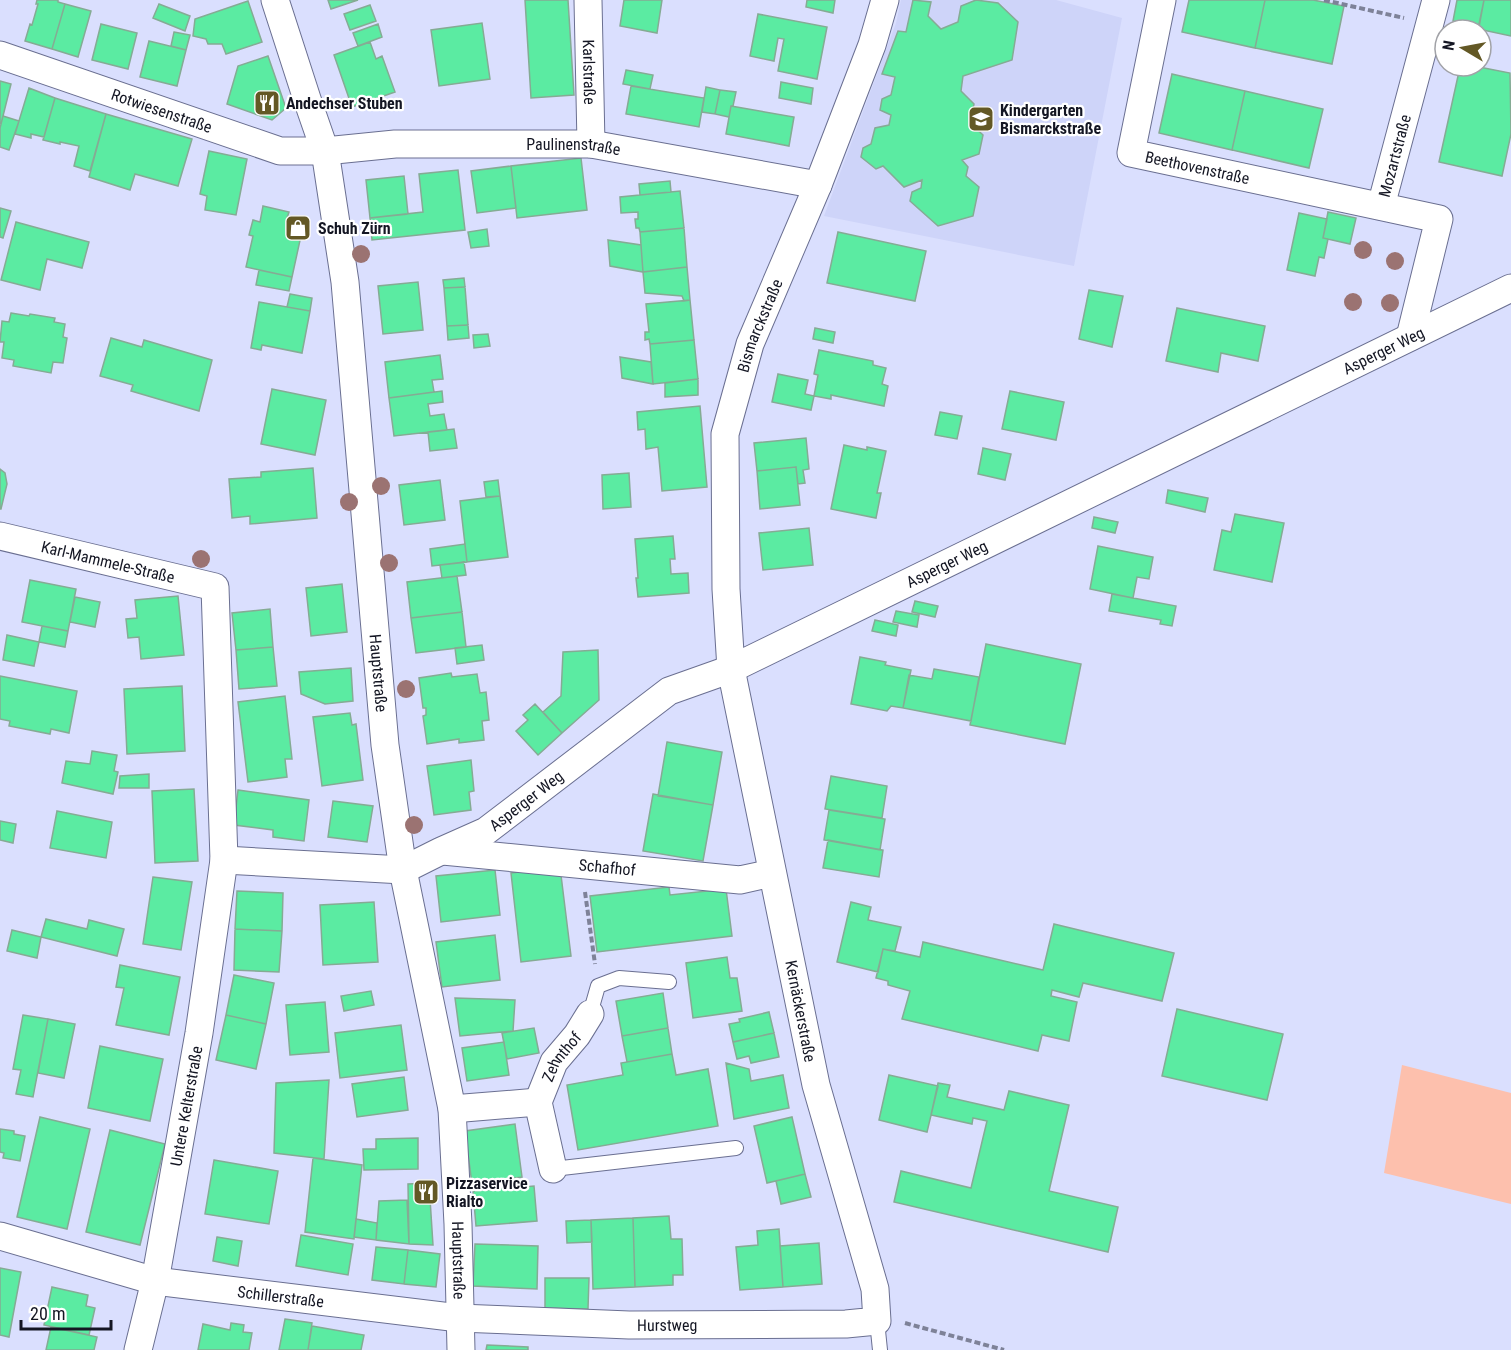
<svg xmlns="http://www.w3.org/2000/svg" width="1511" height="1350" font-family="'Roboto Condensed',sans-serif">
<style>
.built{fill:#ced4f9}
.green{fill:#fdc0ad}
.building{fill:#5beba2;stroke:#85ab94;stroke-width:1.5}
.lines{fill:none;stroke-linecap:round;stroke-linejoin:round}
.service-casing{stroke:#6a6f91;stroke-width:16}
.minor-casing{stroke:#6a6f91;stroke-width:29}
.path{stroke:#7e8298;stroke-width:4;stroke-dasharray:6 3;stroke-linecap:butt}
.service{stroke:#fff;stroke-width:14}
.minor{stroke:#fff;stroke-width:27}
.tree{fill:#9b7372}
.labels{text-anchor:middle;stroke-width:4.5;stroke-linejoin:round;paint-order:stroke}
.street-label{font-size:16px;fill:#141623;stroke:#fff}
.poi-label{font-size:16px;font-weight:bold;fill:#141623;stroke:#fff;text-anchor:start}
</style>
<rect width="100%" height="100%" fill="#dadffe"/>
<path class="built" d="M901,0H1056L1122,18L1074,266L824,216L896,23Z"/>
<path class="green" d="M1402,1065L1511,1093V1204L1384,1173Z"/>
<path class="building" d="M37,0H58V2L65,4L52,49L25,41L30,24L32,25L38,4H36Z
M328,0H358L331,9Z
M525,0H568L574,95L531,98Z
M624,0H662L657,33L620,26Z
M807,0H835L833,13L806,7Z
M913,0L931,2L928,16L941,29L958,22L961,6L976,0L998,3L1018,22L1012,60L963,76L961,91L974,104L970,123L983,135L979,154L962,160L968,167L966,176L979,187L973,216L938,226L910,201L912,192L921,188L922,180L904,187L883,166L876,169L861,157L863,148L871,144L875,128L889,125L891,115L880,110L882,99L891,95L895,77L882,74L898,31L906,32Z
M1189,0H1265L1255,48L1182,32Z
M1265,0H1313L1344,6L1332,64L1255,48Z
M1457,0H1484L1479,27L1453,21Z
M1484,0H1511V36L1478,29Z
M248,1L262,42L226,54L222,44H208L206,39L193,36L195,19Z
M65,4L91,11L78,57L52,49Z
M159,4L190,16L185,31L153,18Z
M370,5L376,21L350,30L344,14Z
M758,14L827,27L817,79L778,71L784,39L778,38L774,61L750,56Z
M482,23L490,79L439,86L431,30Z
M101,24L137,33L128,69L92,60Z
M378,24L382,37L358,46L353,33Z
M174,32L190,35L186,50L171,46Z
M149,41L186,50L177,86L140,77Z
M370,42L376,59L382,56L395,92L352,107L334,55Z
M268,56L286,108L272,120L227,104L238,66Z
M1474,66L1510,73L1511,134L1502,176L1439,162L1460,67L1473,70Z
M626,70L653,75L650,89L623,84Z
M1172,74L1245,91L1232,150L1159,133Z
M0,81L11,84L1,124L0,123Z
M781,82L813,88L811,104L779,98Z
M631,86L704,98L699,127L626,114Z
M706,87L720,90L715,114L702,112Z
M29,88L55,98L44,137L31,134V138L15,134Z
M720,90L736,92L733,106H731L729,117L715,114Z
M1245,91L1323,109L1309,168L1232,150Z
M55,98L106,114L90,171L74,166L79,146L60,142V144L43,140Z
M731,106L794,117L789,146L726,134Z
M106,114L192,139L178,186L135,174L130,190L89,177Z
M3,116L19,121L9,150L0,147V128Z
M209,151L247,159L236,215L205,210L207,196L200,194Z
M581,158L587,210L517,218L511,166Z
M511,166L516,208L477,213L471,171Z
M458,170L465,230L372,240L370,218L423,212L419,174Z
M404,176L408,214L370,218L366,180Z
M670,181L671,192L640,195L639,184Z
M680,191L684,228L640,232L639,228H636L635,219H638V212L621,213L620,197Z
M263,206L289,212L287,218L304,222L292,277L246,267L253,236L249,235L253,220L260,222Z
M0,208L11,211L3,238L0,237Z
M1328,212L1356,218L1350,244L1323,238Z
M1299,213L1327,219L1323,238L1328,239L1324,258L1319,257L1315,276L1287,270Z
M16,222L89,242L82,268L47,259L40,290L1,280Z
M684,228L687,267L643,272L640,232Z
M487,229L489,246L471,248L468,232Z
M838,232L926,251L915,301L827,283Z
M608,240L641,245L643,272L610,266Z
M687,267L690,300L684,301L682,296L645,293L643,272Z
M259,270L292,277L289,291L256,285Z
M464,278L465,287L444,288L443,280Z
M418,282L423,330L383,334L378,286Z
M465,287L468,325L447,326L444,288Z
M1089,290L1123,296L1112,347L1079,339Z
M290,294L312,298L310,311L287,307Z
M690,300L694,340L650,344L649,339L645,340V332H649L646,304Z
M259,302L310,311L302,353L262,345L261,350L251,348Z
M1177,308L1265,326L1258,361L1221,353L1218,372L1166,361Z
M11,313L29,316L30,314L55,318L54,322L65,324L63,337L67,338L63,363L53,362L51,373L13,366L14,360L2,358L4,342H0L2,321L9,322Z
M468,325L469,338L448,340L447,326Z
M815,328L835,332L833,343L813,339Z
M488,334L490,346L474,348L473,335Z
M111,338L142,347L144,340L212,360L199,411L131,391L133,385L100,376Z
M694,340L698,379L653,384L650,344Z
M819,350L873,361V365L886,368L882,384L888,386L884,406L831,395V399L814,396L818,375L814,374Z
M440,355L443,379L432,380L434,392L389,398L385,362Z
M620,357L651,362L653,384L622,378Z
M778,374L808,380L805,394L814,396L811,410L772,402Z
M698,379V395L665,397V383Z
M272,389L326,400L315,455L261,444Z
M442,391L443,402L428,404L430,416L444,414L447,430L394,436L389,398Z
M1010,391L1064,402L1056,440L1002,429Z
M700,406L707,487L662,491L658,447L646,449L645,429L638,430L637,412Z
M940,412L962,416L957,439L935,435Z
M454,429L457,448L430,451L428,432Z
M806,438L809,469L803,470L805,483L798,484L796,467L757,471L754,443Z
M844,445L867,450V447L886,451L877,493H881L876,518L831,509Z
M983,448L1011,454L1005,480L978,474Z
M796,467L800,505L760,509L757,471Z
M313,468L317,518L250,524V516L232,518L229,479L261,477V472Z
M0,469L5,473L7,484L1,509H0Z
M629,473L631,507L603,509L602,475Z
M440,480L445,520L404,525L399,485Z
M498,480L500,496L486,497L484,482Z
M1168,490L1208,498L1205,512L1166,503Z
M500,496L508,557L467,562L460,501Z
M1235,514L1284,523L1272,582L1214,570L1222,530L1231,532Z
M1094,517L1118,522L1115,533L1092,528Z
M809,528L813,565L763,570L759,533Z
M673,536L675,559H670L671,574L688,573L689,593L638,597L636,578H638L635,539Z
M465,544L467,562L432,566L430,549Z
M1098,546L1153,557L1149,579L1137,577L1133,598L1090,589Z
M464,562L466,575L442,578L440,565Z
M457,576L462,612L411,618L407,582Z
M30,580L76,589L68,631L22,622Z
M342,584L347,632L311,636L306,588Z
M1112,594L1176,606L1172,626L1160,624L1161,620L1109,611Z
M178,596L184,655L141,659L139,637L128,638L126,619L137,618L135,600Z
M75,597L100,602L95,627L70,622Z
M915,601L938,606L935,617L912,612Z
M270,609L273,647L236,650L232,613Z
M896,611L919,615L917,627L893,622Z
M462,612L466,647L416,653L411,618Z
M875,620L898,625L896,636L872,631Z
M42,626L68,631L65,647L39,642Z
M7,635L39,642L34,666L3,660Z
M986,644L1081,664L1065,744L970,725Z
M482,645L484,660L457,664L455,648Z
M273,647L277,686L239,689L236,650Z
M598,650L599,700L562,733L543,712L561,696L563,652Z
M860,657L886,662L885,665L911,670L903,708L891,706L887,711L851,704Z
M351,668L353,701L325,704L301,694L299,672Z
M934,669L979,677L971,721L903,708L909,675L932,679Z
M451,673L452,677L477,674L480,693L486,692L489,720L482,721L484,740L459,743V739L427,744L423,716L426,715V708H423L419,678Z
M0,676L77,691L69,733L51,729L50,734L9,726L10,721L0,719Z
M182,686L185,751L127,754L124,689Z
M285,696L292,759H285L287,777L248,782L238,702Z
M535,704L562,733L538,755L516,731L528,720L523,715Z
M350,713L352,725L356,724L363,780L322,786L313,717Z
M667,742L722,752L713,805L658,796Z
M92,751L117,755L114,771L118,772L113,794L62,783L66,761L90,764Z
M471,760L474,791L469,792L471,810L434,815L427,766Z
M149,774V788H119L120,776Z
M831,776L887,786L882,818L825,809Z
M194,789L198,861L155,863L152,791Z
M238,790L309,800L304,841L273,837V830L234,825Z
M653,794L713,805L703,861L643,851Z
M333,801L373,806L367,842L328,837Z
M829,810L885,819L880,850L824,840Z
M57,811L112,822L106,858L50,848Z
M0,821L16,824L13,843L0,840Z
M828,840L883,850L879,877L823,868Z
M560,867L571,956L521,962L511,873Z
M495,870L500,915L441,922L436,876Z
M153,877L192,882L181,950L143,944Z
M669,887L670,895L726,889L732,936L597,952L590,896Z
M237,891L283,893L282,931L235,929Z
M374,902L378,962L323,965L320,905Z
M851,902L871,907L868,920L901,927L895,951L883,949L878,972L837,962Z
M46,919L87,929L89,920L124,929L117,956L41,937Z
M1054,924L1174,953L1162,1001L1083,983L1079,997L1052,990L1051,996L1077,1002L1069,1041L1042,1035L1038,1051L902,1019L910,991L888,985V981L876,978L883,949L920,957L923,942L1043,970Z
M235,929L282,931L279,972L234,970Z
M12,930L41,937L37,958L7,951Z
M495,935L500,980L442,987L436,942Z
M727,957L730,978H737L742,1011L693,1018L686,963Z
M120,965L180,977L169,1035L116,1025L124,988L116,987Z
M234,975L274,983L266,1024L226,1015Z
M371,991L374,1005L344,1011L341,996Z
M663,993L668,1028L622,1036L616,1001Z
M455,998L515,1000L513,1031L460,1036Z
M325,1002L329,1052L290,1055L286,1005Z
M1177,1009L1283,1034L1267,1100L1162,1076Z
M769,1012L774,1033L733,1042L729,1024L740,1022L739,1019Z
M23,1015L48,1019L33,1097L16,1094L21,1070L13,1069Z
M226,1015L266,1024L256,1069L216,1060Z
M48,1019L75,1024L64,1078L38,1073Z
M401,1025L407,1070L340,1078L335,1033Z
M534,1028L539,1053L507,1059L502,1033Z
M668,1028L672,1054L627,1062L622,1036Z
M774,1033L779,1057L751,1063L749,1056L737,1059L733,1042Z
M504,1042L509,1075L467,1081L462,1048Z
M100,1046L163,1059L150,1121L88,1108Z
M672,1054L676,1075L708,1069L718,1126L578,1150L567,1085L623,1075L621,1063Z
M726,1063L749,1069L751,1081L783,1075L789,1108L734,1119Z
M889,1075L938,1086L927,1132L879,1120Z
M404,1077L408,1110L357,1117L352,1084Z
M329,1080L324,1159L274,1153L276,1083Z
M938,1083L950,1085L947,1097L1004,1110L1009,1091L1069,1105L1049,1191L1118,1207L1108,1252L894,1202L901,1171L971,1188L987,1121L973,1118L972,1124L931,1115Z
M40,1117L90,1129L67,1229L17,1217Z
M792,1117L805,1174L767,1183L754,1126Z
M515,1124L522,1177L472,1184L465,1131Z
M0,1129L14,1131V1134L25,1136L20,1161L3,1158L4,1153L0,1152Z
M110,1130L165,1144L140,1245L86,1232Z
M418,1138V1169L364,1170L363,1149H376V1139Z
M313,1158L362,1165L354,1239L305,1232Z
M214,1160L278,1171L269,1224L205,1214Z
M805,1174L811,1197L781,1204L776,1181Z
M429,1183L433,1245L409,1244L408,1184Z
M534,1186L537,1221L476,1226L473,1191Z
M407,1200L409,1244L376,1240L379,1201Z
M669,1216L671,1239H682L683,1275H673V1285L635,1287L633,1218Z
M633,1218L635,1287L593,1289L591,1220Z
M356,1219L377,1223L376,1240L354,1237Z
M591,1220L592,1242L567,1243L566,1221Z
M779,1229L783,1287L740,1290L736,1247L758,1245L757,1231Z
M301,1235L353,1244L348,1275L296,1266Z
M217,1237L242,1241L238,1266L213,1261Z
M819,1243L822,1284L783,1287L780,1246Z
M475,1244L538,1246L537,1289L473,1286Z
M376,1247L408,1250L404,1284L372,1280Z
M408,1250L440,1254L436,1287L404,1284Z
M0,1268L21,1272L9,1337L0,1335Z
M545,1278H589L588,1309L545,1308Z
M52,1287L88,1295L86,1306L95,1308L89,1335L44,1325Z
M285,1319L312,1323L308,1350H279Z
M231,1323L244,1325L243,1332L252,1333L249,1350H198L203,1324L230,1330Z
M312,1326L364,1335L361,1350H308Z
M51,1327L97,1337L94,1350H46Z
M487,1345L528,1347V1350H486Z"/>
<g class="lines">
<g class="service-casing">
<path id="service" d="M590,1014L598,986L619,978L669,982
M553,1169L736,1148
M877,1321L880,1350"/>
</g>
<g class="minor-casing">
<g id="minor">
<path id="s1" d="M275,0L307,99L325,151L345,282L385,745L403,870L452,1109L458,1224L461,1350"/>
<path id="s2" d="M588,0L591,144"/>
<path id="s3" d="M1162,0L1131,153L1439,219L1410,337"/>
<path id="s4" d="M0,55L280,151H325L395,144H591L818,185"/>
<path id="s5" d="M1381,206L1436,0"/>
<path id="s6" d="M0,536L215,587L224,860L199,1033L155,1281L138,1350"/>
<path id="s7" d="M443,851L740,880L772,873"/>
<path d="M224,860L403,870"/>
<path id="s8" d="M403,870L441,851L486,831L669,691L731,669L1511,288"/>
<path d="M452,1109L538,1102"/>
<path id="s9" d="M553,1169L538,1102L554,1062L577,1035L590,1014"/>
<path id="s10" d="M0,1236L155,1281L459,1318L629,1325L846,1324L877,1321L875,1289L816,1085L731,669L726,589L725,434L750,344L818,185L872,45L885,0"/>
</g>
</g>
<path class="path" d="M1324,0L1404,18
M585,892L595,964
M905,1323L1004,1350"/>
<use href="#service" class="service"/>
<use href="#minor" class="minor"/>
</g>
<g class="tree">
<circle cx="1363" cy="250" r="9"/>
<circle cx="361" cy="254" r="9"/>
<circle cx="1395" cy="261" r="9"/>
<circle cx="1353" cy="302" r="9"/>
<circle cx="1390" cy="303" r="9"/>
<circle cx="381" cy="486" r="9"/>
<circle cx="349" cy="502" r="9"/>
<circle cx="201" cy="559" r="9"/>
<circle cx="389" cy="563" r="9"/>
<circle cx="406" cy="689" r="9"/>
<circle cx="414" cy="825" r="9"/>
</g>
<defs>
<g id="restaurant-square" transform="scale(1.35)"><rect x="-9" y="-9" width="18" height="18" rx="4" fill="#635825" stroke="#fff"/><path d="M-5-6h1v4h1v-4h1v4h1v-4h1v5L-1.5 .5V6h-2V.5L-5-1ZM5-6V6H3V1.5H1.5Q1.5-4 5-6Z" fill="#fff"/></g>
<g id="school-square" transform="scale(1.35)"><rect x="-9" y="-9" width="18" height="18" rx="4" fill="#635825" stroke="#fff"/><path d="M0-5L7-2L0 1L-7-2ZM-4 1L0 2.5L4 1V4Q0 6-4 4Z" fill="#fff"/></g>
<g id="shop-square" transform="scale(1.35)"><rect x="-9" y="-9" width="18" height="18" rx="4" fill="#635825" stroke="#fff"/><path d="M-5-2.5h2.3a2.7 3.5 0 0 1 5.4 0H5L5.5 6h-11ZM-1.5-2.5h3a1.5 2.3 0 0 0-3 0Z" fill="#fff"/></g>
</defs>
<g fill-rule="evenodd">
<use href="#restaurant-square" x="267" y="103"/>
<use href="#school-square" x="981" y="119"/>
<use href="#shop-square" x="298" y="228"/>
<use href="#restaurant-square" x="426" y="1192"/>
</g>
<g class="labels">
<g class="street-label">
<text dy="6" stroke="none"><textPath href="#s2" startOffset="72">Karlstraße</textPath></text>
<text dy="6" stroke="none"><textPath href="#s4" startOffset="171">Rotwiesenstraße</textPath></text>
<text dy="6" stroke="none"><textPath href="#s4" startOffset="590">Paulinenstraße</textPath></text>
<text dy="6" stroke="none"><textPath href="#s5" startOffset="52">Mozartstraße</textPath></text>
<text dy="6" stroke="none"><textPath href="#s3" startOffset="224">Beethovenstraße</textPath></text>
<text dy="6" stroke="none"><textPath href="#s10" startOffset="1904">Bismarckstraße</textPath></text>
<text dy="6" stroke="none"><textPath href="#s8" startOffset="1114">Asperger Weg</textPath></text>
<text dy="6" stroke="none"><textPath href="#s6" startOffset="111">Karl-Mammele-Straße</textPath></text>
<text dy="6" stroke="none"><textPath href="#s8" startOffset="628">Asperger Weg</textPath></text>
<text dy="6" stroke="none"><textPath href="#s1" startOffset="684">Hauptstraße</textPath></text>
<text dy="6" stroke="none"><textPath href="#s8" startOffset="142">Asperger Weg</textPath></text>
<text dy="6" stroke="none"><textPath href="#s7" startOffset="165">Schafhof</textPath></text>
<text transform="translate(801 1011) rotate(79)" y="6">Kernäckerstraße</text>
<text dy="6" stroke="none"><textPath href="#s9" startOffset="120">Zehnthof</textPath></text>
<text transform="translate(186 1106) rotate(-80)" y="6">Untere Kelterstraße</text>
<text dy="6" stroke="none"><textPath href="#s1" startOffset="1278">Hauptstraße</textPath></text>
<text dy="6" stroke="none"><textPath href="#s10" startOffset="288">Schillerstraße</textPath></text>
<text dy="6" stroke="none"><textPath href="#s10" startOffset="676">Hurstweg</textPath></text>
</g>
<g class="poi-label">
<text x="286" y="109">Andechser Stuben</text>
<text x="1000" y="116">Kindergarten<tspan x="1000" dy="18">Bismarckstraße</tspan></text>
<text x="318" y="234">Schuh Zürn</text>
<text x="446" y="1189">Pizzaservice<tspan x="446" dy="18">Rialto</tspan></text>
</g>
</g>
<g transform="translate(1463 48) rotate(280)"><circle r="28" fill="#ffffff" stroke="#a1a2a7" stroke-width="1.5"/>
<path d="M0-4.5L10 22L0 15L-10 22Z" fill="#635825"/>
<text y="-9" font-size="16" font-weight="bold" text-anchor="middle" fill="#141623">N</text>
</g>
<path d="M21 1320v9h90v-9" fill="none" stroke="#141623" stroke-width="3"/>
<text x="30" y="1320" font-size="18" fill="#141623" stroke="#ffffff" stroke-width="4.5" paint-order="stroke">20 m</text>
</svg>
